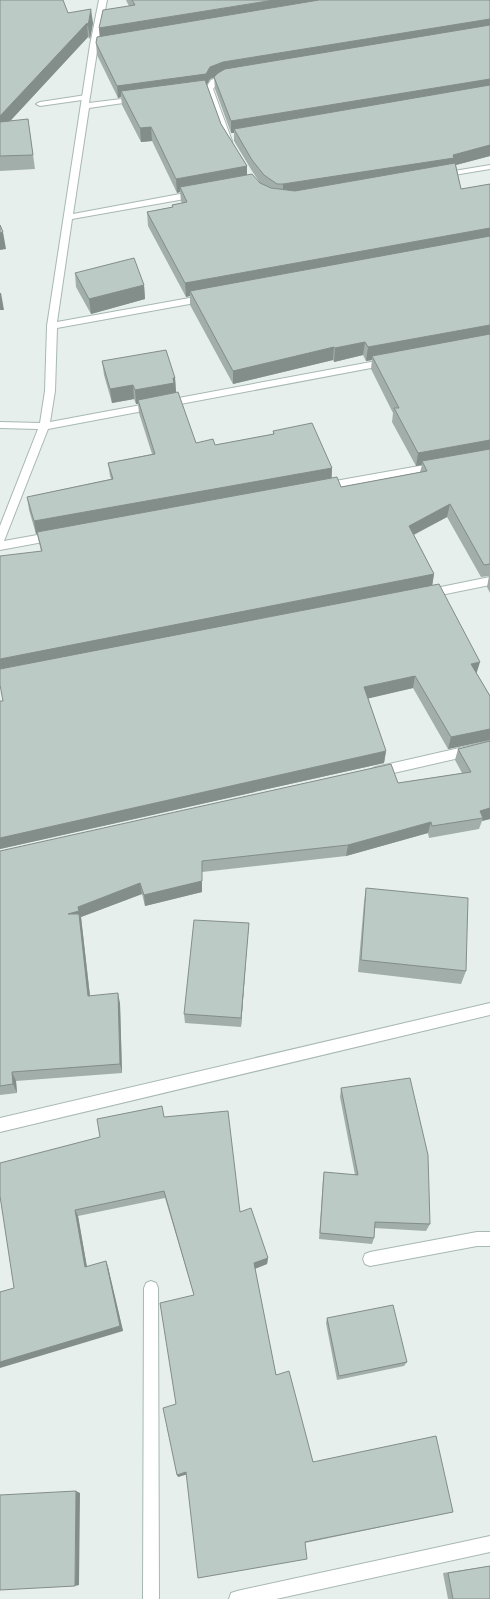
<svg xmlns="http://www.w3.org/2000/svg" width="490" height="1599" font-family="'Asap Condensed',sans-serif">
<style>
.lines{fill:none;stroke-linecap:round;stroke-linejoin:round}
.lane-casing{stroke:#a8b8b2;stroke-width:2}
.street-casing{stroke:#a8b8b2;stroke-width:2}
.lane{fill:#fff;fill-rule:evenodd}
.street{fill:#fff;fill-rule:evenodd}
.wall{fill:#a1aea9;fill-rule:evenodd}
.shaded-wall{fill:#838d89}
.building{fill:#bbcac4;stroke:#838d89}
</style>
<rect width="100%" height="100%" fill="#e6efeb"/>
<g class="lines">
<g class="lane-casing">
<path id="lane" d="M86,95H89V99L40,106L36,104L40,102Z"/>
</g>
<g class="street-casing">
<path id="street" d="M99,0H107L98,45L89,103L137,97L141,99L137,101L89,108L73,214L196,191L200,194L196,197L72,219L57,322L206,295L210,298L206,301L57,328L55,391L50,422L387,359L392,362L387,365L48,429L4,541L54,532L58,533L59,536L58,539L54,540L0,550V526L38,429L0,428V422L40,423L45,391L47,326L90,45Z
M228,74L232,76L231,78L217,84L213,89L232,141L228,143L224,141L205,89L211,80Z
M490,165V169L442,177L438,175L442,173Z
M436,463L441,467L440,469L324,491L320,490L319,487L320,484L324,483Z
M490,577V585L426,598L422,597L421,594L422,591L426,590Z
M490,741V751L376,777L372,775L370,772L372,769L376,767Z
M490,1003V1015L0,1132V1118Z
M477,1232H490V1246H477L370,1266L365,1264L363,1259L365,1254L370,1252Z
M151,1281L156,1283L158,1288L159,1599H143L144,1288L146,1283Z
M490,1536V1552L276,1599H229L231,1593L237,1591Z"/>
</g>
<use href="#lane" class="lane"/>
<use href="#street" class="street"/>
</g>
<path class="wall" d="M0,0L68,13L93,23L90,39L88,37L10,121L28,119L35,169L0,171Z
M126,0H490V156L456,165L461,189L490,184V593L487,587L489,576L481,577L447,517L414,535L434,574L432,585L477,674L490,696V740L448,749L413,688L368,698L386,751L384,763L0,849V701H3L41,551L37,534H36L29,510L27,497L111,479L110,476L108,463L152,454L139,413L138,404H136L134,399L112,403L104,375L102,361L175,378L176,392H175V393L196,443L215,445L273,434V431L332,468V478L341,487L420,472L422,465L416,466L392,422L393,413L371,369L372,360L366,361L363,355L334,362L333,360L233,384L190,305V296L186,297L148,226L147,212L172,207V205L182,203L181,201L180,192L177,193L152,141L141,142L122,105L121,97L118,98L97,55L96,43L100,36L99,28L129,6ZM214,77L215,89L231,133H234V141L252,171L260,183L247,175V166L221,124L207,85L210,79L215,77Z
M75,273L144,285L145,299L91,314L76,287Z
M490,741V819L482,821L479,829L429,838L428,833L346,856L202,872V892L145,906L142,894L81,917L90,996L120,1003L122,1073L16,1081L17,1093L0,1095V851L398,783L462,773L455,760L458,749Z
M366,888L466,971L461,984L358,972L364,902Z
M248,933L241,1027L185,1023L184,1014Z
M341,1088L430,1224L426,1231L374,1228V1238L372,1244L319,1239L323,1179L324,1172L355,1175L340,1097Z
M164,1117L240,1212L268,1258L267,1264L255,1269L276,1375L313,1462L453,1512L305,1543L187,1474L178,1477L176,1404L194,1295L165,1198L78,1216L87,1267L106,1261L108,1267L123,1331L14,1288L100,1137Z
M327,1318L407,1362L404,1366L337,1380L326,1323Z
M490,1566V1599H448L443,1573Z"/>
<path class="shaded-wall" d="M274,0H345L100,40L99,28Z
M91,9L93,23L90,39L88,26Z
M490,19V30L223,74L210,79L206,86L121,91V97L118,98L117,86L210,67L223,62Z
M87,23L88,37L0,132V116Z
M490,79V90L234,129V133H231V121Z
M151,127L152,141L141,142L140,128Z
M490,145V156L452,166L283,196V184L453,155Z
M247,166V180L180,187V192L177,193L176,179Z
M490,228V241L190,291V296L186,297L185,283Z
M3,232L6,249L0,250V233Z
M144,285L145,299L91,314L89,299Z
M0,293H1L4,310H0Z
M490,325V338L372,356V360L366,361L368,347Z
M365,342L363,355L334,362L335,348Z
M334,347L333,360L233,384V371Z
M173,378H175L176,392H175V397L138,400V404H136L135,390Z
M133,385L134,399L112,403L110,389Z
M490,440V451L422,461V465L416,466L418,453Z
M332,468L331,481L36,534L34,521Z
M450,504L447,517L407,538L409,526Z
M434,574L432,587L0,672V659Z
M480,662L476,675L471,664Z
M415,676L413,688L362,700L364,687Z
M490,729V740L448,749L451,737Z
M386,751L384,763L0,849V838Z
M490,808V819L482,821L483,818L480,811Z
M431,822L428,833L346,856L348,845Z
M202,861V892L145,906L144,895Z
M140,883L142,894L81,917L91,1005L68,914L78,907Z
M249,923L248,933L241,1027V1018Z
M118,993L120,1003L122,1073L120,1064Z
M12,1072L16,1081L17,1093L13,1084Z
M75,1210L78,1216L88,1273L85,1267Z
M268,1258L267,1264L254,1269V1263Z
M106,1261L108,1267L123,1331L0,1368V1362Z
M186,1472L188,1474L178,1477L177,1475Z
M76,1491L80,1493L79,1585L75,1586Z"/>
<path class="building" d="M0,0H63L68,13L91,9L88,26L87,23L0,116Z
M132,0H274L99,28L103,10L135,5Z
M319,0H490V19L223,62L210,67L206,74L117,86L96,43L97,37Z
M490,25V79L231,121L214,77L218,73L225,69Z
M205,80L221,124L247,166L176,179L151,127L140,128L121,91Z
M490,85V145L453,155L454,158L283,184H277L264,175L252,160L234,129Z
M28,119L33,155L0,156V122Z
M455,163L461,189L490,184V228L185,283L147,212L173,207L172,205L187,202L180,187L252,174L260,183L271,188L295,191Z
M0,225L3,232L0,233Z
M490,236V325L368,347L365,342L335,348L334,347L233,371L190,291Z
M134,258L144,285L89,299L75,273Z
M490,334V440L418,453L394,408H399L372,356Z
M166,350L175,378H173L174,383L135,390L133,385L110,389L102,361Z
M178,392L196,443L213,439L215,445L274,434L273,431L312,423L332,468L34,521L27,497L113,479L108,463L155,454L138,400Z
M490,449V564L484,565L450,504L409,526L434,574L0,659V556L42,551L37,532L337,477L341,487L427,471L422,461Z
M439,584L480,662L471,664L490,696V729L451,737L415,676L364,687L386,751L0,838V701H3L0,685V669Z
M490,741V808L480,811L483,818L432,826L431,822L348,845L202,861V881L144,895L140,883L78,907L79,911L68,914H79L88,996L118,993L120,1064L12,1072L13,1084L0,1086V851L391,764L398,783L471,772L458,749Z
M366,888L468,898L466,971L361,960Z
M194,920L249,923L241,1018L184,1014Z
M410,1078L428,1155L430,1224L375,1222L374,1238L320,1233L324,1172L358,1175L341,1088Z
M162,1106L164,1117L228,1111L240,1212L251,1208L268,1258L254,1263L276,1375L289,1371L313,1462L436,1436L453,1512L305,1542L307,1559L198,1578L186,1472L177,1475L163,1408L176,1404L160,1303L194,1295L164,1191L75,1210L85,1267L106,1261L120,1326L0,1362V1292L14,1288L0,1196V1163L100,1137L97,1119Z
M393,1305L407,1362L339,1376L327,1318Z
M76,1491L75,1586L0,1590V1495Z
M490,1566V1599H453L448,1573Z"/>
</svg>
